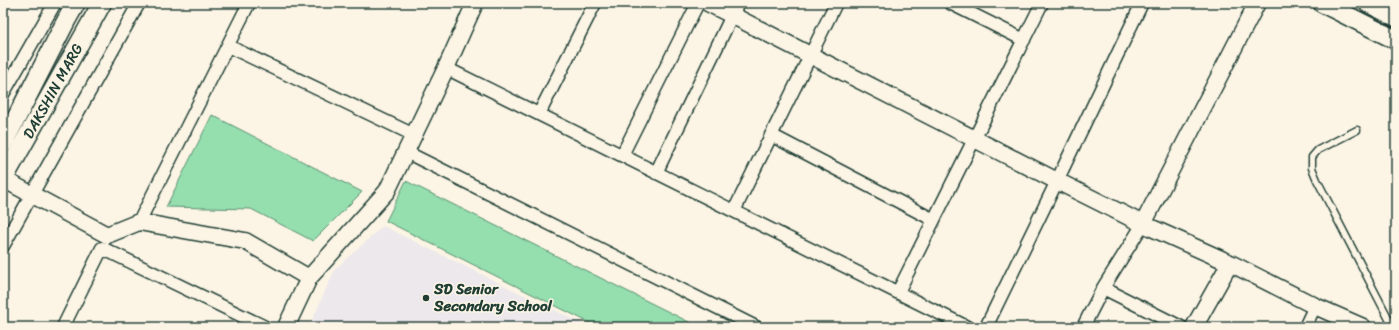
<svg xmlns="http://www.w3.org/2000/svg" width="1399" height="330" font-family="Sriracha,sans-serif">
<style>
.built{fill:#ede8eb}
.green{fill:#95deae;stroke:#5a8e71}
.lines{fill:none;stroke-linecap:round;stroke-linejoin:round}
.service-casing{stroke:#1f3d34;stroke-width:9}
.minor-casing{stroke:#1f3d34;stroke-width:15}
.tertiary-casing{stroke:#1f3d34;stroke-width:19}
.secondary-casing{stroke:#1f3d34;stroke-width:21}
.service{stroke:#fcf5e5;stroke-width:6}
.minor{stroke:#fcf5e5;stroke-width:12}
.tertiary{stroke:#fcf5e5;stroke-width:16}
.secondary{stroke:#fcf5e5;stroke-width:18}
.poi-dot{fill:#1f3d34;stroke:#fcf5e5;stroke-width:1.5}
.labels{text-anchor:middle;stroke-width:3;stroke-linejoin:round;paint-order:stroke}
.street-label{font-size:15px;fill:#1f3d34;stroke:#fcf5e5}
.poi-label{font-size:15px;font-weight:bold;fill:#1f3d34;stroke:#fcf5e5;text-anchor:start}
</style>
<rect width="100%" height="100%" fill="#fcf5e5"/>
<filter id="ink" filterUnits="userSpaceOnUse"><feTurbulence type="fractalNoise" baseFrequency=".025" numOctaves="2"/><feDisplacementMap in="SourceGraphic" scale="8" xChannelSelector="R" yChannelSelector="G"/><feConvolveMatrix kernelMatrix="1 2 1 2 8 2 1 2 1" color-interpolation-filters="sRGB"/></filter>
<g filter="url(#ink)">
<path class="built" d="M383,226L589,327H309L335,269Z"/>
<path class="green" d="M212,115L362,192L313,241L251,209L166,207Z
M406,181L699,327H598L386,221Z"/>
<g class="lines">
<g class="service-casing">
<path id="service" d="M1357,130L1318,150L1312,157V168L1317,180L1393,327"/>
</g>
<g class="minor-casing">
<path id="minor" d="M950,3L1024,40
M228,46L414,135
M446,68L967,327
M3,94L55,3
M539,114L595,3
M771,135L934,220
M406,152L756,327
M622,155L698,3
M656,173L738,3
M734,211L836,3
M139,222L249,3
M3,246L139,3
M1103,288L1143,224
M898,292L1042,3
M63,327L102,248L265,327
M986,327L1057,181L1142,3
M1083,327L1103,288L1181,327
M1305,327L1315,306"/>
</g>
<g class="tertiary-casing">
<path id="tertiary" d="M708,3L1057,181L1143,224L1230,263L1315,306L1363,327
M3,179L107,235L139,222L245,241L309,278
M1143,224L1257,3
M286,327L309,278L387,191L446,68L475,3
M1194,327L1230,263"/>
</g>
<g class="secondary-casing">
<g id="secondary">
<path d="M1322,3L1396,40"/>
<path d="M1368,3L1396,17"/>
<path d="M3,144L66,21L76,3"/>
<path id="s1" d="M3,180L102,3"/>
</g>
</g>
<use href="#service" class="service"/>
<use href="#minor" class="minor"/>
<use href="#tertiary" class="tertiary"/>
<use href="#secondary" class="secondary"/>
</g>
</g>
<circle class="poi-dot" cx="426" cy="298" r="4"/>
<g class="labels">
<g class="street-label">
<text dy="5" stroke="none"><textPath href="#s1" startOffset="102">DAKSHIN MARG</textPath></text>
</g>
<g class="poi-label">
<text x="434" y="294">SD Senior<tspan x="434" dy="17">Secondary School</tspan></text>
</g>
</g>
<rect width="1399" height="330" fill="none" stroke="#fcf5e5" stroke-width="16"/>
<rect x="8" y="8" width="1383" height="314" fill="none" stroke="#1f3d34" stroke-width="1.5" filter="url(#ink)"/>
</svg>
